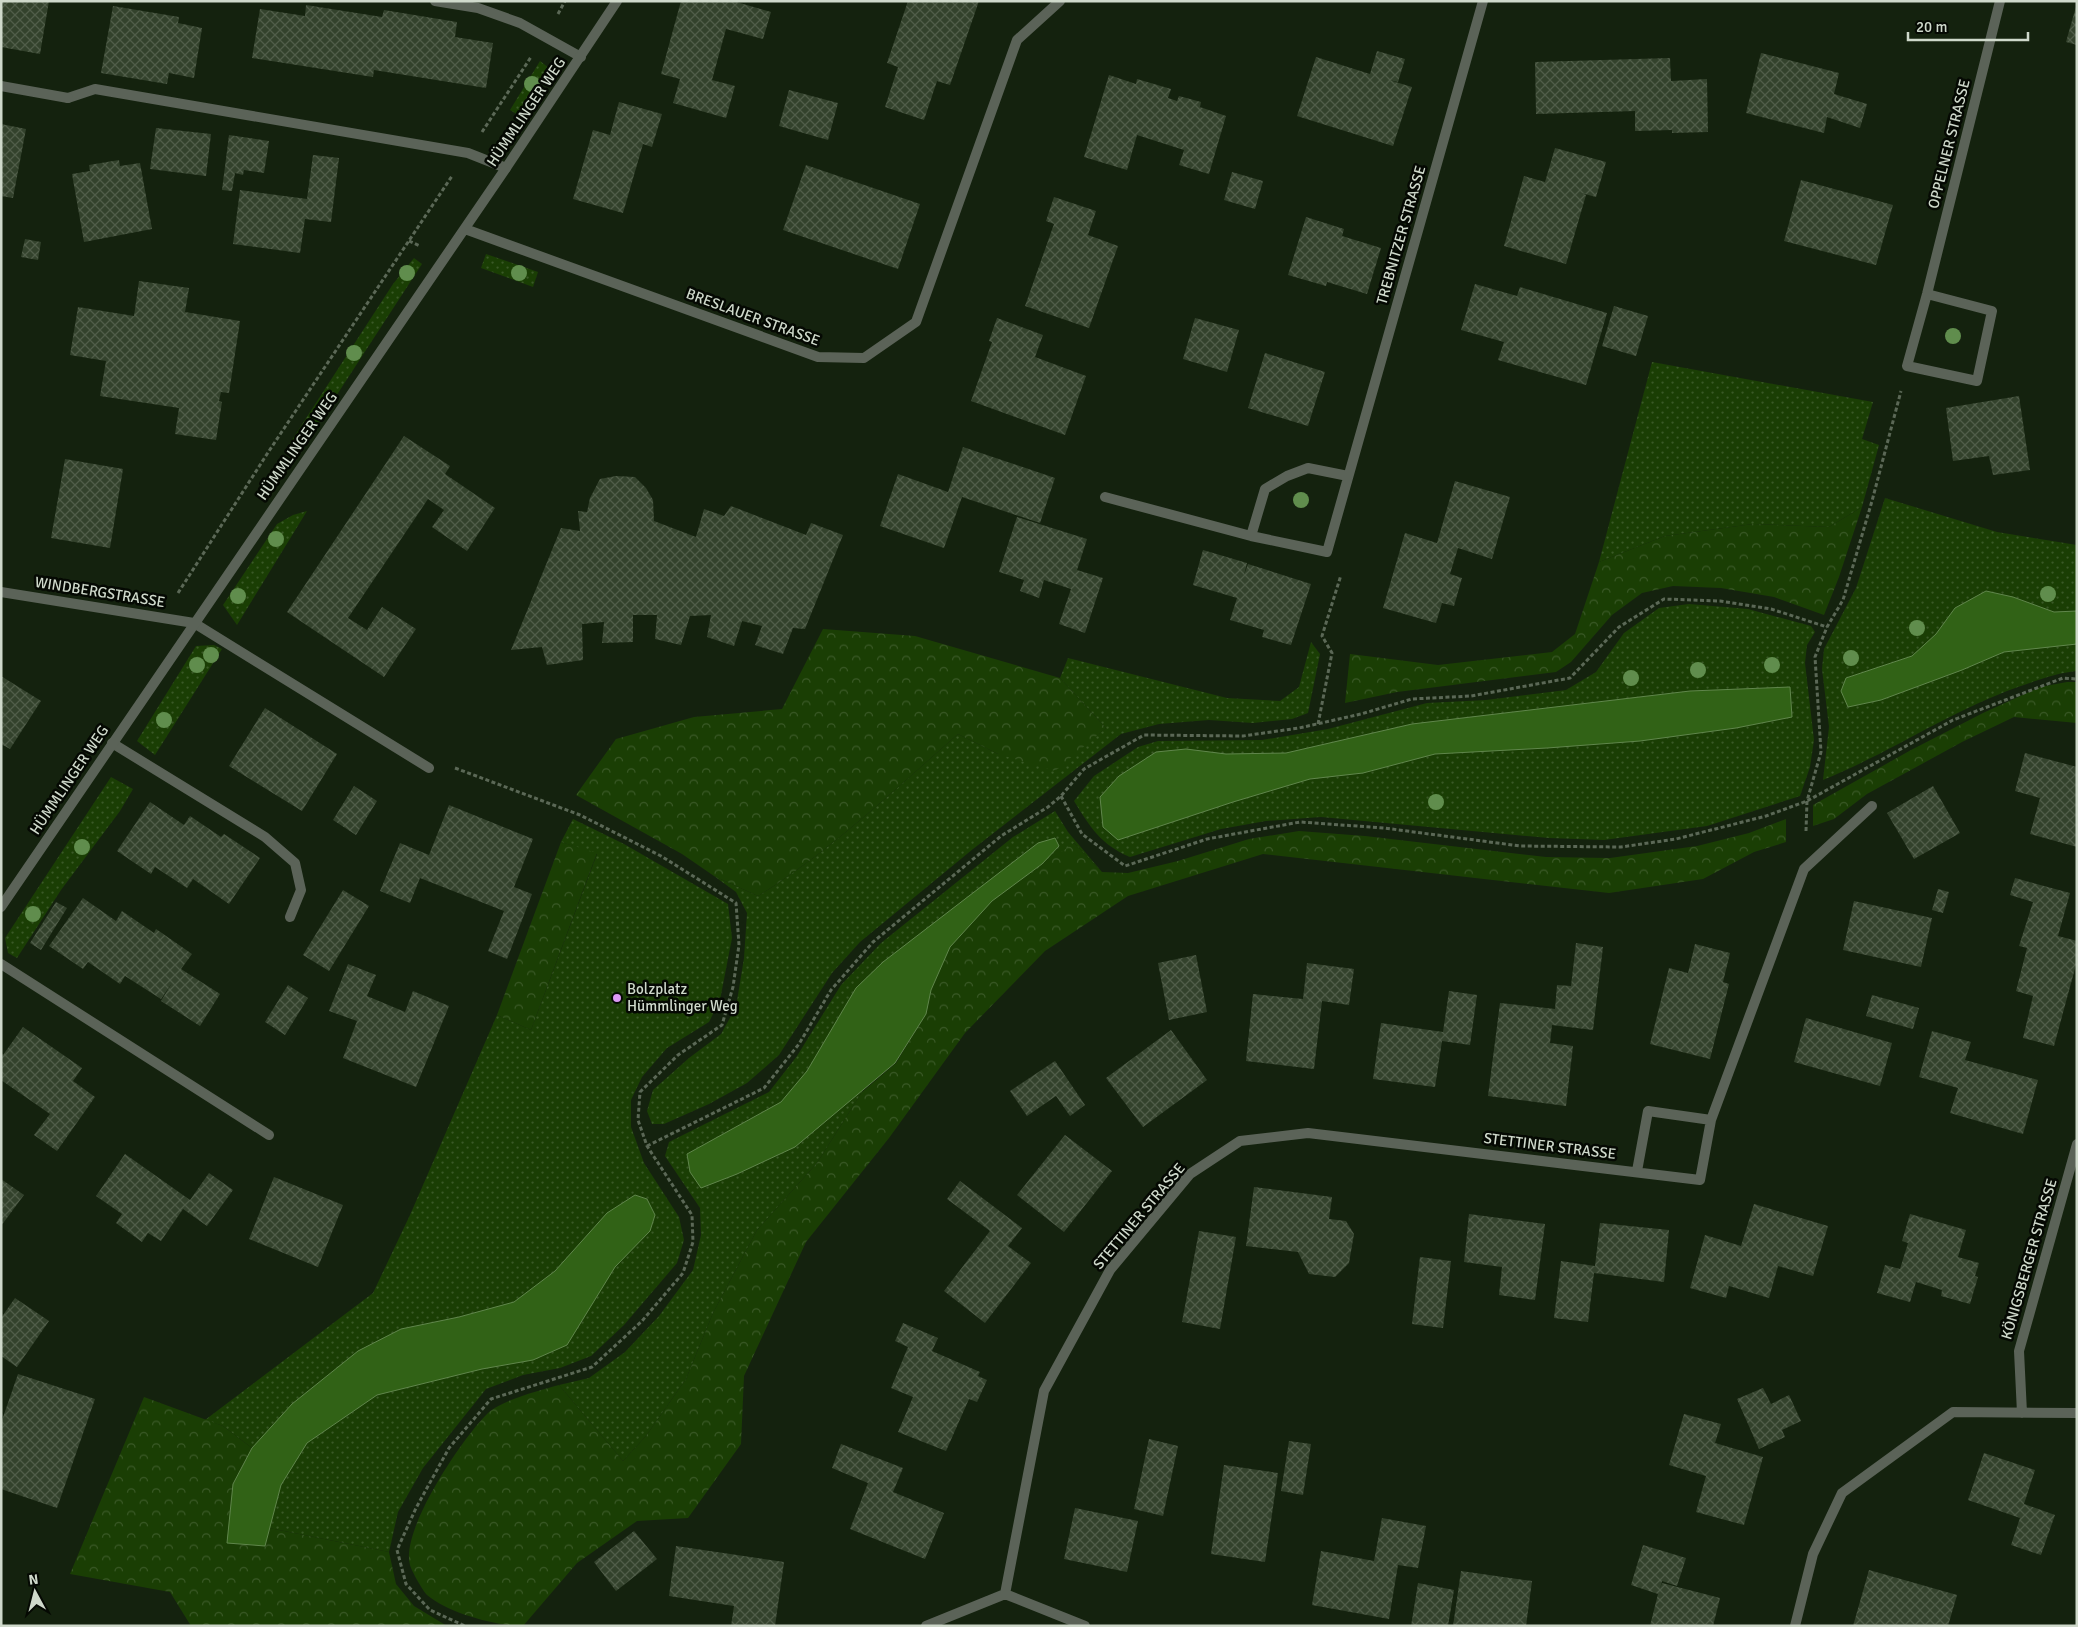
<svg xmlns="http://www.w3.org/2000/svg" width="2078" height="1627" font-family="Signika,sans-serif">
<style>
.grass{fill:url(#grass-dots)}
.forest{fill:url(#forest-crowns)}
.water{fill:#316216;stroke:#60864c}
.building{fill:url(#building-cross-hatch)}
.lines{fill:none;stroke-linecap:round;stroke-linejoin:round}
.path{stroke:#5b6856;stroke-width:3;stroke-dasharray:4 2.5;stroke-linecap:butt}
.service{stroke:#5b6358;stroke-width:10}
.minor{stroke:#5b6358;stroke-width:10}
.tree{fill:#608d4d}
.poi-dot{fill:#dc99f4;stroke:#050903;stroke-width:2}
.labels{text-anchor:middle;stroke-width:5;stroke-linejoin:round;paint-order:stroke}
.street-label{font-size:15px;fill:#cfd9cb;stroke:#050903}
.poi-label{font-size:15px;fill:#cfd9cb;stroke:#050903;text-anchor:start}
</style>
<defs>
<pattern id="grass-dots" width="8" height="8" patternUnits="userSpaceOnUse" patternTransform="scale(1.25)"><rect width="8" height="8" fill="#1a3e04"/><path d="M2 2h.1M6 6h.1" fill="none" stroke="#3a5927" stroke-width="1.8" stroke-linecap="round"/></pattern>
<pattern id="forest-crowns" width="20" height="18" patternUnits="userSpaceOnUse" patternTransform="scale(1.25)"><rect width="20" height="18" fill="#1a3e04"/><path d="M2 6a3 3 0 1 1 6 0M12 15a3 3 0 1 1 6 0" fill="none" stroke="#3a5927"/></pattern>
<pattern id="building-cross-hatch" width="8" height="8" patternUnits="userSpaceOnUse" patternTransform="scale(1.25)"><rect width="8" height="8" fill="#33422c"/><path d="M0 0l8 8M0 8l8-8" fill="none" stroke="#505d49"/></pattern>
</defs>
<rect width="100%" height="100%" fill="#14220e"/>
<path class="grass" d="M540,61L549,68L518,115L510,110Z
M486,254L538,272L533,287L481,268Z
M414,258L422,264L299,453L288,446L393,284Z
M1652,362L1873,402L1862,439L1879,445L1862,507L1829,527L1753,524L1665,536L1599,562Z
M1885,498L1997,532L2077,545V671C2056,673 2038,680 2018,687C1950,711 1890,753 1823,780L1829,727L1822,669L1824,649L1856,588Z
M307,511L237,625L223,605L277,524L293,515Z
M1689,604L1748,609L1811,626L1815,632L1807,645L1805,663L1814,740L1810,767L1800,796L1707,826L1604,840L1549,838L1321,817L1266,821L1221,829L1130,857C1101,845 1090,827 1074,801L1094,776L1138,747L1158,741L1262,740L1328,729L1427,703L1486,700L1566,690L1596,672L1624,633L1659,608Z
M1311,642L1320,654L1308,713L1292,719L1253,723L1209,720L1159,724L1121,734L973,849L860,942L832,973L779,1055L747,1083L709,1104L664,1124H652L647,1111L653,1090L689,1058L721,1034L736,1007L744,958L747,913L736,892L714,876L758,896C831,851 894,790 958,734L998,754L1082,747L1106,728L1060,678L1068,658L1227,698L1280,701L1299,687Z
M214,645L222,649L155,755L137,741L196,646Z
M111,777L133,789L120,811L61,890L17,958L8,953L5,938Z
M1055,811L1068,832L1102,872L1074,843L926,1014L862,1092L817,1163L757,1230L713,1313L686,1379L646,1436L623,1461L559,1385L589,1378L625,1352L659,1316L693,1270L701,1235L700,1208L665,1156L669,1142L769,1092L797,1056L841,985L881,943L1013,837Z
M573,819L624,844L728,904L732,938L720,1000L709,1022L667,1048L642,1077L631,1100V1127L644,1163L679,1217L684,1240L677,1263L624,1325L591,1356L560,1368L523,1375L486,1389L423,1468L398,1512L389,1552L269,1528L281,1485L306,1443L252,1448L223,1426L205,1420L373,1293L410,1215L497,1015L531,1030L597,854L561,842Z"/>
<path class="forest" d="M1862,507L1839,577L1824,615L1774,597L1721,588L1673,586L1642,593L1612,615L1571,662L1556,672L1397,692L1345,703L1350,654L1438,665L1552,652L1575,634L1599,562L1665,536L1753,524L1829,527Z
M823,629L915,636L1060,678L1106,728L1055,771L998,754L958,734C894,790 831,851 758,896L714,876L682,854L576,795L616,739L694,717L782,709Z
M2067,682H2077V723L2014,717L1962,742L1867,794L1834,819L1813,826V805L1911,750L1983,713L2040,687Z
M1786,819V842L1754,852L1703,879L1609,893L1263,854L1128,896L1045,951L965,1033L889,1138L806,1242L744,1376L741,1444L688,1518L637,1521L577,1563L523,1626C496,1626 448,1613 427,1595C423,1591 411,1570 410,1565C400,1530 463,1437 488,1413C502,1400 541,1390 559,1385L623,1461L646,1436L686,1379L713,1313L757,1230L817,1163L862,1092L896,1063L926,1014L931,990L949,947L992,901L1074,843L1102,872L1128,873L1178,861L1249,839L1299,831L1365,836L1546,857L1610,858L1697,846L1749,833Z
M561,842L597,853L531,1030L497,1015Z
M144,1397L223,1426L252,1448L233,1484L265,1546L269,1528L389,1552L396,1584L414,1606L447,1626H191L170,1592L70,1574Z"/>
<path class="water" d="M1986,591L2013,597L2054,612L2077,611V644L2004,652L1962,670L1881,700L1848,707L1841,691L1846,678L1912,656L1936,634L1955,608Z
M1790,687L1792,717L1736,728L1640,741L1547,748L1435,754L1363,773L1310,779L1233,802L1118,840L1103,827L1100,797L1119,776L1156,752L1186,749L1226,754L1286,753L1412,724L1690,691Z
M1055,838L1059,846L1042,864L992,901L950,947L931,990L926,1014L895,1063L795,1147L737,1174L701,1188L690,1172L687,1154L781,1102L807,1071L856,988L883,962L1038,843Z
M635,1195L647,1199L655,1215L650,1231L615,1267L567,1345L533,1360L482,1369L377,1395L307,1443L281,1485L265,1546L227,1543L233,1484L252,1448L292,1404L358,1351L401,1329L459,1317L514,1302L555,1271L607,1213Z"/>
<path class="building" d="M1,1H49L40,54L1,47Z
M681,1H733L771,12L763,39L726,29L712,80L735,86L726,118L673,103L680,79L661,74Z
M908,1H979L950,85L937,81L924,120L885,107L898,67L887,63Z
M2077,3V45L2066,42Z
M306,5L382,17L384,10L457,22L455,37L493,43L486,88L374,70L373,77L252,58L260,9L305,16Z
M113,6L179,17L178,23L202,28L194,78L169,73L167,84L101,73Z
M1377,51L1405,59L1398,82L1389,80L1412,87L1393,146L1297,116L1316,57L1370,74Z
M1761,53L1839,73L1834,94L1867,104L1860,128L1827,117L1824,133L1746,113Z
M1670,58L1671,81L1707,79L1708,132L1672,133V130L1635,131V111L1536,114L1535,62Z
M1109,75L1136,84L1137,79L1171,89L1168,98L1177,101L1179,96L1201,102L1200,107L1226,116L1209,174L1179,165L1184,150L1137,135L1127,170L1084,157Z
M789,90L838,103L828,140L779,126Z
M619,102L662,114L652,147L643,144L623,213L573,199L593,130L610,135Z
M1,124L26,129L13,198L1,196Z
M156,128L211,134L206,176L150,169Z
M229,135L269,141L264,173L244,170L243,175L235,173L232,191L222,190Z
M1555,148L1606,162L1596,197L1581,193L1586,195L1566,264L1504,246L1524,176L1545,182Z
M313,155L339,158L331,222L305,219L300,253L233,244L240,190L307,199Z
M119,160L120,166L140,163L152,229L84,242L72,174L90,171L89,165Z
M806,165L920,204L898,269L783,230Z
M1232,172L1263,181L1255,209L1224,200Z
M1801,180L1893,205L1876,265L1784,241Z
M1054,197L1096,211L1088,235L1118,246L1089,328L1025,306L1054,224L1046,221Z
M1306,217L1344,229L1342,236L1381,248L1367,294L1327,282L1326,286L1288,275Z
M25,239L41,242L38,260L21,257Z
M139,281L189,288L185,312L240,321L229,393L221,392L219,401L222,402L216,440L175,434L179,408L100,396L106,361L70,355L78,307L134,316Z
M1475,284L1517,296L1520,287L1607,313L1586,385L1498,360L1504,342L1461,330Z
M1614,306L1648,316L1636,356L1602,346Z
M997,318L1043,335L1035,357L1086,376L1065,435L971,401L992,342L989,341Z
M1195,318L1239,330L1227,372L1183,359Z
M1265,353L1325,372L1308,426L1248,408Z
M2019,396L2030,470L1993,475L1989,456L1953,461L1946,408Z
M404,436L450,466L445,474L495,508L467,551L432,527L444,510L428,499L348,618L367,630L382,607L416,629L384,677L287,612Z
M963,447L1055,478L1040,523L962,497L944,548L880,526L898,474L948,492Z
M65,459L123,469L110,548L51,538Z
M616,476L635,477L646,488L653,500L654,521L696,537L704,509L724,516L731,506L806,535L811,523L843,535L805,629L793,628L783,654L755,645L762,626L742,621L734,646L707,637L711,615L690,616L681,645L655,639L657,615H633V642L602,643L604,622L582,624L583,660L547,665L542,647L511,650L561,528L580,531L578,511L587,512L590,498L600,479Z
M1455,481L1510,497L1492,559L1458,548L1450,574L1462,578L1454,606L1442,603L1436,623L1383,608L1405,533L1437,543Z
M1017,517L1087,539L1077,570L1103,578L1085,633L1059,624L1071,589L1044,580L1039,598L1020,591L1024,580L999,572Z
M1203,550L1247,563L1244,575L1248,564L1311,584L1291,645L1262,637L1264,630L1230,620L1237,598L1193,585Z
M1,676L41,701L10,749L1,744Z
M265,708L337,754L302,811L229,766Z
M2025,753L2077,767V847L2030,834L2040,798L2015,791Z
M354,786L377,801L356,835L333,820Z
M1933,786L1960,833L1914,859L1887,813Z
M150,802L184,825L190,816L221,837L224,834L260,858L229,904L193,879L187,888L155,867L151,874L117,851Z
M449,805L533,839L514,887L532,894L507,959L488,951L504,911L420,878L410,903L380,891L400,843L429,855Z
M2015,878L2070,893L2058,936L2077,941V961L2054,1046L2023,1038L2033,996L2016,991L2027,948L2019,946L2033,902L2010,895Z
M1938,889L1949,892L1943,913L1932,910Z
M343,890L369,906L329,971L303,955Z
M83,898L116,921L122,911L154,933L156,929L192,954L181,969L220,994L200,1026L161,1001L172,983L161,999L125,976L120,984L88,962L83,969L49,946Z
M1854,901L1932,918L1921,967L1843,950Z
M56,902L67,908L41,950L30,943Z
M1576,943L1603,947L1593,1030L1552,1025L1550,1043L1573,1046L1566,1106L1488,1096L1500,1003L1555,1009L1557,985L1571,986Z
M1695,944L1730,953L1723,982L1729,984L1710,1059L1650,1044L1669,968L1688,973Z
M1196,955L1207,1012L1169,1020L1158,963Z
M1307,963L1354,969L1349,1005L1322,1001L1314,1069L1246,1061L1253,994L1303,999Z
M348,964L376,975L367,996L405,1012L413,991L449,1006L416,1087L343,1058L357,1021L329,1011Z
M288,985L308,998L285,1035L265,1022Z
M1449,991L1477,995L1470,1045L1442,1041L1435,1087L1373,1079L1381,1023L1443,1032Z
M1872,995L1919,1008L1913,1029L1866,1016Z
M1806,1018L1892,1043L1880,1086L1794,1062Z
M23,1027L82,1068L73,1081L95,1097L57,1151L34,1135L50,1114L1,1080V1053L3,1055Z
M1171,1030L1207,1080L1143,1127L1106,1078Z
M1932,1031L1971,1042L1965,1060L2038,1080L2023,1134L1950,1113L1958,1088L1919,1077Z
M1055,1061L1085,1105L1070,1116L1056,1096L1027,1116L1010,1091Z
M1065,1135L1112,1171L1064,1232L1017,1195Z
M125,1154L190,1200L209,1173L233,1190L207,1226L183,1209L161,1241L148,1233L142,1242L116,1223L122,1214L96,1196Z
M274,1177L343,1205L318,1267L249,1239Z
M1,1179L24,1195L1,1226Z
M960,1181L1022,1228L1008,1246L1031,1263L985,1323L944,1291L990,1231L947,1199Z
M1254,1187L1332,1197L1329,1219L1346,1221L1354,1234L1349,1263L1335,1277L1309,1274L1298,1252L1246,1246Z
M1754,1204L1828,1226L1813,1276L1778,1266L1769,1298L1729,1286L1726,1298L1690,1288L1705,1235L1741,1246Z
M1469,1214L1545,1224L1535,1300L1499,1295L1502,1267L1464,1262Z
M1910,1214L1966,1230L1958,1257L1979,1263L1975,1276L1978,1277L1970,1304L1941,1296L1942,1290L1916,1282L1910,1302L1877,1293L1885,1265L1900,1269L1908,1243L1902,1241Z
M1600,1223L1669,1230L1664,1282L1594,1273L1588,1322L1554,1318L1561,1261L1595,1266Z
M1199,1231L1236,1237L1220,1329L1182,1322Z
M1420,1257L1451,1261L1443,1328L1412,1324Z
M15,1298L49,1321L17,1367L1,1356V1318Z
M903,1323L938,1338L932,1351L980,1372L978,1376L987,1380L977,1402L969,1399L946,1451L898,1432L913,1397L891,1388L908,1347L895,1341Z
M18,1374L95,1399L57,1508L1,1489V1423Z
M1763,1388L1771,1404L1789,1395L1801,1421L1782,1430L1785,1437L1759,1449L1737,1399Z
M1684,1414L1721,1424L1715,1443L1763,1457L1744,1525L1696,1512L1706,1476L1669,1465Z
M1149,1439L1178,1446L1163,1516L1134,1509Z
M1289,1441L1311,1444L1303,1495L1281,1491Z
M841,1444L903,1468L893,1492L944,1513L925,1559L850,1529L868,1483L832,1468Z
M1984,1453L2035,1470L2024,1504L2055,1515L2041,1555L2011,1545L2020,1518L1968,1500Z
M1224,1465L1278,1473L1265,1562L1211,1554Z
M1075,1508L1138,1521L1127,1572L1064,1559Z
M1382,1518L1426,1526L1418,1568L1398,1565L1389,1619L1312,1605L1321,1551L1374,1561Z
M634,1531L657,1559L616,1591L594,1562Z
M1643,1545L1686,1558L1677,1586L1662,1581L1660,1589L1662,1583L1720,1598L1713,1626H1650L1658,1594L1631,1585Z
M676,1546L784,1562L775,1626H731L734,1606L669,1596Z
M1869,1570L1957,1595L1948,1626H1853Z
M1461,1571L1532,1581L1526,1626H1453Z
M1418,1583L1454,1590L1448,1626H1411Z"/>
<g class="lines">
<path class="path" d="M558,14L565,1
M482,132L531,57
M409,241L420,246
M178,593L269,451L452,176
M1318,724L1332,653L1322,636L1341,575
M455,768L580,815L661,856L736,903L739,945L733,987L722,1025L678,1055L640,1092L638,1120L647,1146L692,1215L693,1242L683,1273L642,1321L592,1367L491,1399L449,1448L416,1508L397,1550L406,1584L430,1610L465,1626
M1061,796L1082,834L1125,866L1207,839L1300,822L1384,828L1520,846L1621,847L1676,839L1766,816L1807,801L1953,720L2063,678L2077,679
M1806,831L1807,801L1821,752L1815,657L1827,627L1843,600L1872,501L1901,391
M647,1146L764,1088L799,1044L831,990L873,942L1001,836L1048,807L1061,796L1084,769L1144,735L1243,736L1299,728L1361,714L1412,699L1471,696L1570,678L1619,627L1664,599L1720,601L1771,609L1827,627"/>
<path class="service" d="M435,1L478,8L520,23L581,57
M68,98L95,89L468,153L506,168
M194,623L429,768
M112,743L265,837L295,863L301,890L290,917
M1,964L269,1135"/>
<path class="minor" d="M1,86L68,98
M465,229L818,357L864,358L916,322L1017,40L1060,1
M1927,294L1992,311L1977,381L1907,366L1927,294L2000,1
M1105,497L1251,536L1327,552L1483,1
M1251,536L1265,489L1287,476L1308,468L1348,476
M1,592L194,623
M1,907L506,168L617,1
M1711,1120L1804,869L1872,806
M2022,1413L2019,1351L2077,1144
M926,1626L1005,1594
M1085,1626L1005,1594L1044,1391L1110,1270L1190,1174L1240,1141L1308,1133L1700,1180L1711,1120L1648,1111L1637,1171
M1795,1626L1813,1554L1842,1493L1953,1412L2077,1413"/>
</g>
<g class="tree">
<circle cx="532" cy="84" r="8"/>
<circle cx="407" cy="273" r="8"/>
<circle cx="519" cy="273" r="8"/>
<circle cx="1953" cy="336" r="8"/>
<circle cx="354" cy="353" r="8"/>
<circle cx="1301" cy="500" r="8"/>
<circle cx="276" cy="539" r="8"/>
<circle cx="2048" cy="594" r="8"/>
<circle cx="238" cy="596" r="8"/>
<circle cx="1917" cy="628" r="8"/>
<circle cx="211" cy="655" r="8"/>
<circle cx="1851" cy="658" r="8"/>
<circle cx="197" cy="665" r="8"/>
<circle cx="1772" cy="665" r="8"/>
<circle cx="1698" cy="670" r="8"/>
<circle cx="1631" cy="678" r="8"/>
<circle cx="164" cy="720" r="8"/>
<circle cx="1436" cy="802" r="8"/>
<circle cx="82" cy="847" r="8"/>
<circle cx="33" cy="914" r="8"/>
</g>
<circle class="poi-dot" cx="617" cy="998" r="5"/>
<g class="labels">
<g class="street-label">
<text transform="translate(526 112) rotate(-56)" y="5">HÜMMLINGER WEG</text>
<text transform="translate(1949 144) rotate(-76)" y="5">OPPELNER STRASSE</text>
<text transform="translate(1401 235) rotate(-74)" y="5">TREBNITZER STRASSE</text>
<text transform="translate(753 317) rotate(20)" y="5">BRESLAUER STRASSE</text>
<text transform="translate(297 446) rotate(-55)" y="5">HÜMMLINGER WEG</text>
<text transform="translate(100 592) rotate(9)" y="5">WINDBERGSTRASSE</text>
<text transform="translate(69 780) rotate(-56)" y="5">HÜMMLINGER WEG</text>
<text transform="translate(1550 1146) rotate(7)" y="5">STETTINER STRASSE</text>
<text transform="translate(1139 1216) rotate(-50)" y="5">STETTINER STRASSE</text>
<text transform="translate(2029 1259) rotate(-74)" y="5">KÖNIGSBERGER STRASSE</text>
</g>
<g class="poi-label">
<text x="627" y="994">Bolzplatz<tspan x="627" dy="17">Hümmlinger Weg</tspan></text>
</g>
</g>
<rect width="2078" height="1627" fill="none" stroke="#cfd9cb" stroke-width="5"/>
<g transform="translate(35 1592) rotate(353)" stroke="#050903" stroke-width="4" paint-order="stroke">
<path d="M0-4L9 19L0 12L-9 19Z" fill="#cfd9cb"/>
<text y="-8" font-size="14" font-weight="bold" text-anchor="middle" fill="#cfd9cb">N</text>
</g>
<path d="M1908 32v8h120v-8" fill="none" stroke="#cfd9cb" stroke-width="2.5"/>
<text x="1916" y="32" font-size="15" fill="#cfd9cb" stroke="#050903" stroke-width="4" paint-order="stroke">20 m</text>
</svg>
